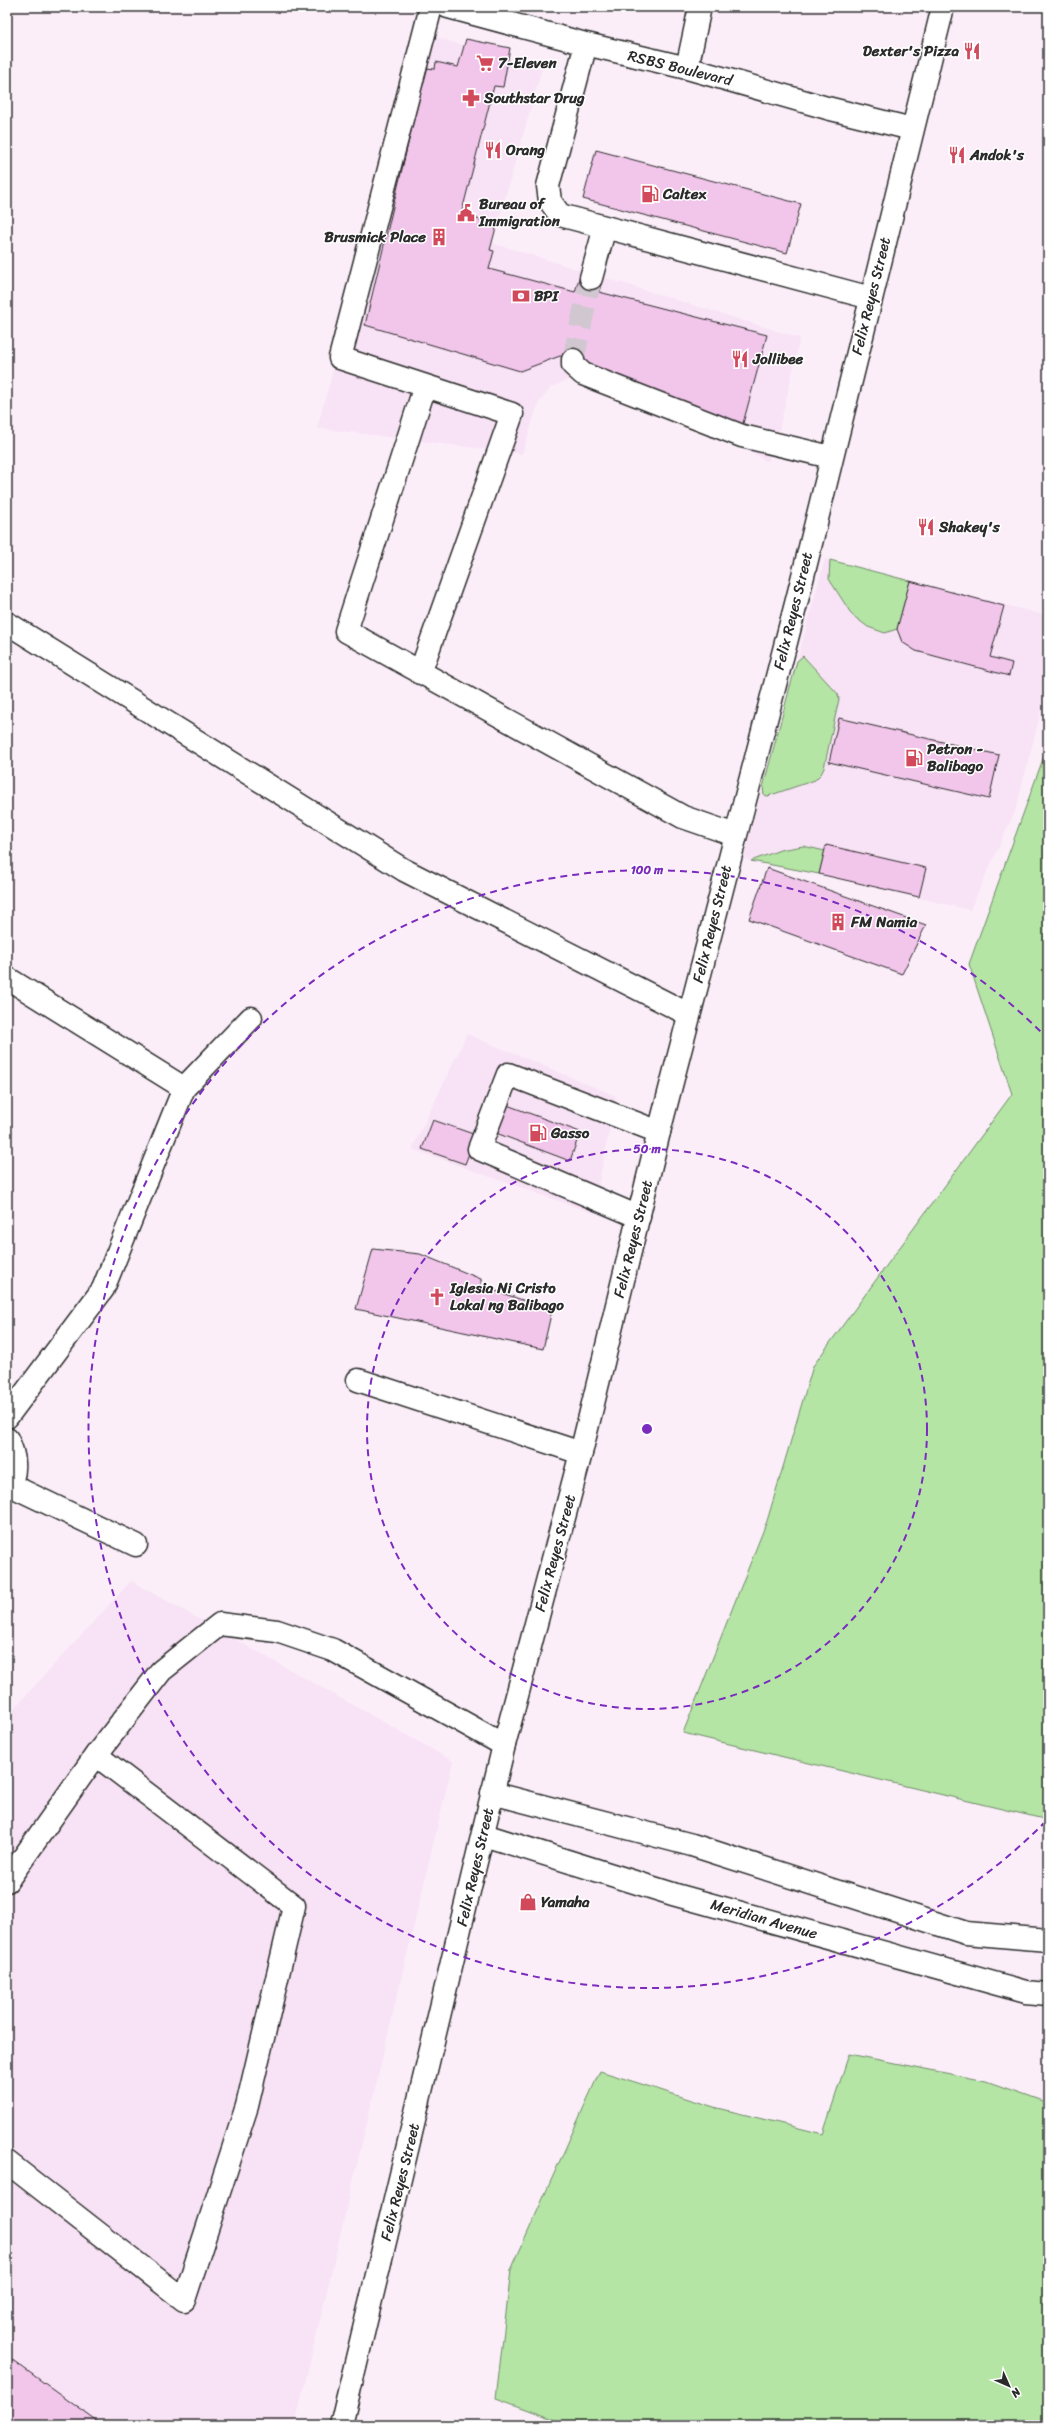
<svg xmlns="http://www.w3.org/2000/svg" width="1055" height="2432" font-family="Sriracha,sans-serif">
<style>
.built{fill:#f8e2f5}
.green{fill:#b4e5a5;stroke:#708868}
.building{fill:#f2c6eb;stroke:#2b2b2b}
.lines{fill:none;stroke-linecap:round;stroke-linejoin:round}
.minor-tunnel{stroke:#d1c7d0;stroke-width:22;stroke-dasharray:22 11;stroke-linecap:butt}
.minor-casing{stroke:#2b2b2b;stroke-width:25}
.major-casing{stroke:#2b2b2b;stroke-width:25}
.minor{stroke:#fff;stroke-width:22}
.major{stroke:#fff;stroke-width:22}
.ring{fill:none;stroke:#7b2cbf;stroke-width:2;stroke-dasharray:7 5}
.labels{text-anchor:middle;stroke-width:3;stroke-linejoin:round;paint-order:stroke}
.poi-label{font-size:15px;font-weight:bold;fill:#2b2b2b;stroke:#fff;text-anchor:start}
.street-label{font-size:15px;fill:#2b2b2b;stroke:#fff}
.centre{fill:#7b2cbf;stroke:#fff;stroke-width:2}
.ring-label{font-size:12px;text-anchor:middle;font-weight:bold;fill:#7b2cbf;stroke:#fff;stroke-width:3;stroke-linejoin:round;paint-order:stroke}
</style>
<rect width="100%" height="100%" fill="#fbeef9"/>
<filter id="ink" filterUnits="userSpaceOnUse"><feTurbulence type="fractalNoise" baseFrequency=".025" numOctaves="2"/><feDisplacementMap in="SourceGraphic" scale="8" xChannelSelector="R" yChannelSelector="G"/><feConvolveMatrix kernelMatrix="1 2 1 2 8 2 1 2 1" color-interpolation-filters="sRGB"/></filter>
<g filter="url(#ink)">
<path class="built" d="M419,32L542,69L492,243L800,338L778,435L768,462L742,447L585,381L571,379L551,387L538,404L522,454L317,428L407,105Z
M825,559L1048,616V667L1041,711L1016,809L970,910L819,874L743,859Z
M467,1034L616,1096L593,1213L412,1149Z
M131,1581L453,1761L295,2425H7V1716Z"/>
<path class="green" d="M830,560L910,581L897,629L885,633L868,627L852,615L829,579Z
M803,656L838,694L839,699L824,768L821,774L815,780L768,796L764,795L763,787L797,661Z
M1048,745V1820L683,1733L767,1521L813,1366L1012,1094L969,964Z
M803,846L825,851L819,874L751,861L780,850Z
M849,2054L986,2081L1048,2103V2425H570L496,2398L511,2270L600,2071L714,2107L823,2134Z"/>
<path class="building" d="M466,39L510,48L503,87L494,86L461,215L497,224L490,250L494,251L489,269L575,292L580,275L602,281L599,292L767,335L742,427L560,356L520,371L365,325L426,68L435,69L436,62L458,67Z
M596,150L801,204L787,253L583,199Z
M910,581L1004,606L990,657L1012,663L1009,676L916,651L902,642L897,629Z
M839,718L999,755L989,799L829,762Z
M826,845L926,868L919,897L819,874Z
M767,868L926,925L902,974L749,919Z
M507,1105L580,1132L570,1161L496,1133Z
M433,1120L476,1135L465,1164L422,1149Z
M373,1249L420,1254L481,1279V1286L552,1310L543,1349L356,1309Z
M7,2356L102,2425H7Z"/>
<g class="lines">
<path class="minor-tunnel" d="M573,360L591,278"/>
<g class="minor-casing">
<path id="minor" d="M448,7L586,44L687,68L827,108L912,129
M586,44L548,186L550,201L560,215L871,298
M687,68L700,7
M591,278L605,227
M573,360V365L583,374L742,436L831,457
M425,386L346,631L683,817L735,835
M7,623L404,870L688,1014
M420,673L512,414L340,358L431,7
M7,978L184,1088
M639,1217L479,1149L508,1074L659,1132
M358,1380L581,1453
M7,1417L103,1289L184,1088L251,1018
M7,1439C15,1454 18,1474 7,1489
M10,1485L136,1545
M492,1793L692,1845L966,1933L1048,1940
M484,1835L676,1895L1026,1992L1048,1994
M7,1881L96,1755L161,1671L220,1624L277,1631L333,1650L504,1745
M7,2162L184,2300L247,2106L294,1906L96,1755"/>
</g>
<g class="major-casing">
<path id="major" d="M341,2425L504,1745L581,1453L659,1132L798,596L943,7"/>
</g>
<use href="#minor" class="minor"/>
<use href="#major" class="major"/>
</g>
</g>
<g class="ring">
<circle cx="647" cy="1429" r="280"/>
<path d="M1046 1821A559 559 0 1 1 1046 1037"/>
</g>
<defs>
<g id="restaurant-bare" transform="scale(1.38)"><path d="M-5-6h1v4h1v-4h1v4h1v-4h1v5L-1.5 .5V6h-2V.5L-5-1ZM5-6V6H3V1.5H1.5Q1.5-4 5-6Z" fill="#d1495b" stroke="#fff" stroke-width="2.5" paint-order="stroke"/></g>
<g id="supermarket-bare" transform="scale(1.38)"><path d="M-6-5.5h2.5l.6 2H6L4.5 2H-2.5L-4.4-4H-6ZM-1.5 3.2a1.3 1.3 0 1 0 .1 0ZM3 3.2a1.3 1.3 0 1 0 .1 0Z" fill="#d1495b" stroke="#fff" stroke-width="2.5" paint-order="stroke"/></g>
<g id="pharmacy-bare" transform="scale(1.38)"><path d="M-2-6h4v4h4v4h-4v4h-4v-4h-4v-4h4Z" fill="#d1495b" stroke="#fff" stroke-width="2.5" paint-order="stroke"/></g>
<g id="fuel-bare" transform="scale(1.38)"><path d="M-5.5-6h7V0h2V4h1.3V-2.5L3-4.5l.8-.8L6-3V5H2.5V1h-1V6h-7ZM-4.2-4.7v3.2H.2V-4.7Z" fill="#d1495b" stroke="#fff" stroke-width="2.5" paint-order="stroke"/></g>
<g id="civic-bare" transform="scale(1.38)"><path d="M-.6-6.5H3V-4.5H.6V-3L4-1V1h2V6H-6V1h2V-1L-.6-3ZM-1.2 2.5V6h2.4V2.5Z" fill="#d1495b" stroke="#fff" stroke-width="2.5" paint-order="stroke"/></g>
<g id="building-bare" transform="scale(1.38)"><path d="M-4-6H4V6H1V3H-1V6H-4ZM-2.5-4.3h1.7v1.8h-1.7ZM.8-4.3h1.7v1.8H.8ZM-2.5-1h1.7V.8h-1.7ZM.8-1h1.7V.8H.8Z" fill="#d1495b" stroke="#fff" stroke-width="2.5" paint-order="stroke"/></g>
<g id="bank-bare" transform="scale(1.38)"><path d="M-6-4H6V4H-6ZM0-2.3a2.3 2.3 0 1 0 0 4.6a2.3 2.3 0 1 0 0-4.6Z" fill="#d1495b" stroke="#fff" stroke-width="2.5" paint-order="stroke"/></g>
<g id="church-bare" transform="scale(1.38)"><path d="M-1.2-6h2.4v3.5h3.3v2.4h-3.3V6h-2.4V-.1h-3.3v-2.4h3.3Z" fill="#d1495b" stroke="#fff" stroke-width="2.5" paint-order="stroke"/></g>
<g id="shop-bare" transform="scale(1.38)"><path d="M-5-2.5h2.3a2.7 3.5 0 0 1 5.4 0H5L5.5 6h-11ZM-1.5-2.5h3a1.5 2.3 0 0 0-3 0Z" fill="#d1495b" stroke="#fff" stroke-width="2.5" paint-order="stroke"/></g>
</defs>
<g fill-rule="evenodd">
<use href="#restaurant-bare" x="972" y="51"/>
<use href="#supermarket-bare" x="485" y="63"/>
<use href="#pharmacy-bare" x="471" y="98"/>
<use href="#restaurant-bare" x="493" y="150"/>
<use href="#restaurant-bare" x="957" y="155"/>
<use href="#fuel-bare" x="650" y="194"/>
<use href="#civic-bare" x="466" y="213"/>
<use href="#building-bare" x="439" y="237"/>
<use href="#bank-bare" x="521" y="296"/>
<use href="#restaurant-bare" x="740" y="359"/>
<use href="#restaurant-bare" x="926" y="527"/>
<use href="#fuel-bare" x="914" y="758"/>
<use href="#building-bare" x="838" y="922"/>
<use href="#fuel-bare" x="538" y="1133"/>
<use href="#church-bare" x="437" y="1297"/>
<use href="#shop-bare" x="528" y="1902"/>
</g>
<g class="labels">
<g class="poi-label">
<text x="959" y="56" text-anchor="end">Dexter's Pizza</text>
<text x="498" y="68">7-Eleven</text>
<text x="484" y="103">Southstar Drug</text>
<text x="506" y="155">Orang</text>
<text x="970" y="160">Andok's</text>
<text x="663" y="199">Caltex</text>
<text x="479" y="209">Bureau of<tspan x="479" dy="17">Immigration</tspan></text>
<text x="426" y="242" text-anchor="end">Brusmick Place</text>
<text x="534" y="301">BPI</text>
<text x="753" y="364">Jollibee</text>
<text x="939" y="532">Shakey's</text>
<text x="927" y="754">Petron -<tspan x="927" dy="17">Balibago</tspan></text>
<text x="851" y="927">FM Namia</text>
<text x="551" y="1138">Gasso</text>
<text x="450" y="1293">Iglesia Ni Cristo<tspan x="450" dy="17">Lokal ng Balibago</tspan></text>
<text x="541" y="1907">Yamaha</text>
</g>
<g class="street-label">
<text transform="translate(680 68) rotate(14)" y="5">RSBS Boulevard</text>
<text transform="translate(871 296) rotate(-76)" y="5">Felix Reyes Street</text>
<text transform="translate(793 611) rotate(-76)" y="5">Felix Reyes Street</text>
<text transform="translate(712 924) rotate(-76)" y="5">Felix Reyes Street</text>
<text transform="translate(633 1239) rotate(-76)" y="5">Felix Reyes Street</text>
<text transform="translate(555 1553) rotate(-75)" y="5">Felix Reyes Street</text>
<text transform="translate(475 1867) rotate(-77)" y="5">Felix Reyes Street</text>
<text transform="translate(764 1919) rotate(16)" y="5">Meridian Avenue</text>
<text transform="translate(400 2182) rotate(-76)" y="5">Felix Reyes Street</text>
</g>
</g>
<circle cx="647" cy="1429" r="6" class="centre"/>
<g class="ring-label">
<text x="647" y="874">100 m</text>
<text x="647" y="1153">50 m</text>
</g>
<rect width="1055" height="2432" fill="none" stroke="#fff" stroke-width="24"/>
<rect x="12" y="12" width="1031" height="2408" fill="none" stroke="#2b2b2b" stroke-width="1.5" filter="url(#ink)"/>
<g transform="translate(1009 2386) rotate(135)" stroke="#ffffff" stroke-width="3" paint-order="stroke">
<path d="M0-3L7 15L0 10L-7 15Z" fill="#2b2b2b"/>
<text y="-6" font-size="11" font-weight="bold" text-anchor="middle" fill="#2b2b2b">N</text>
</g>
</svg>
